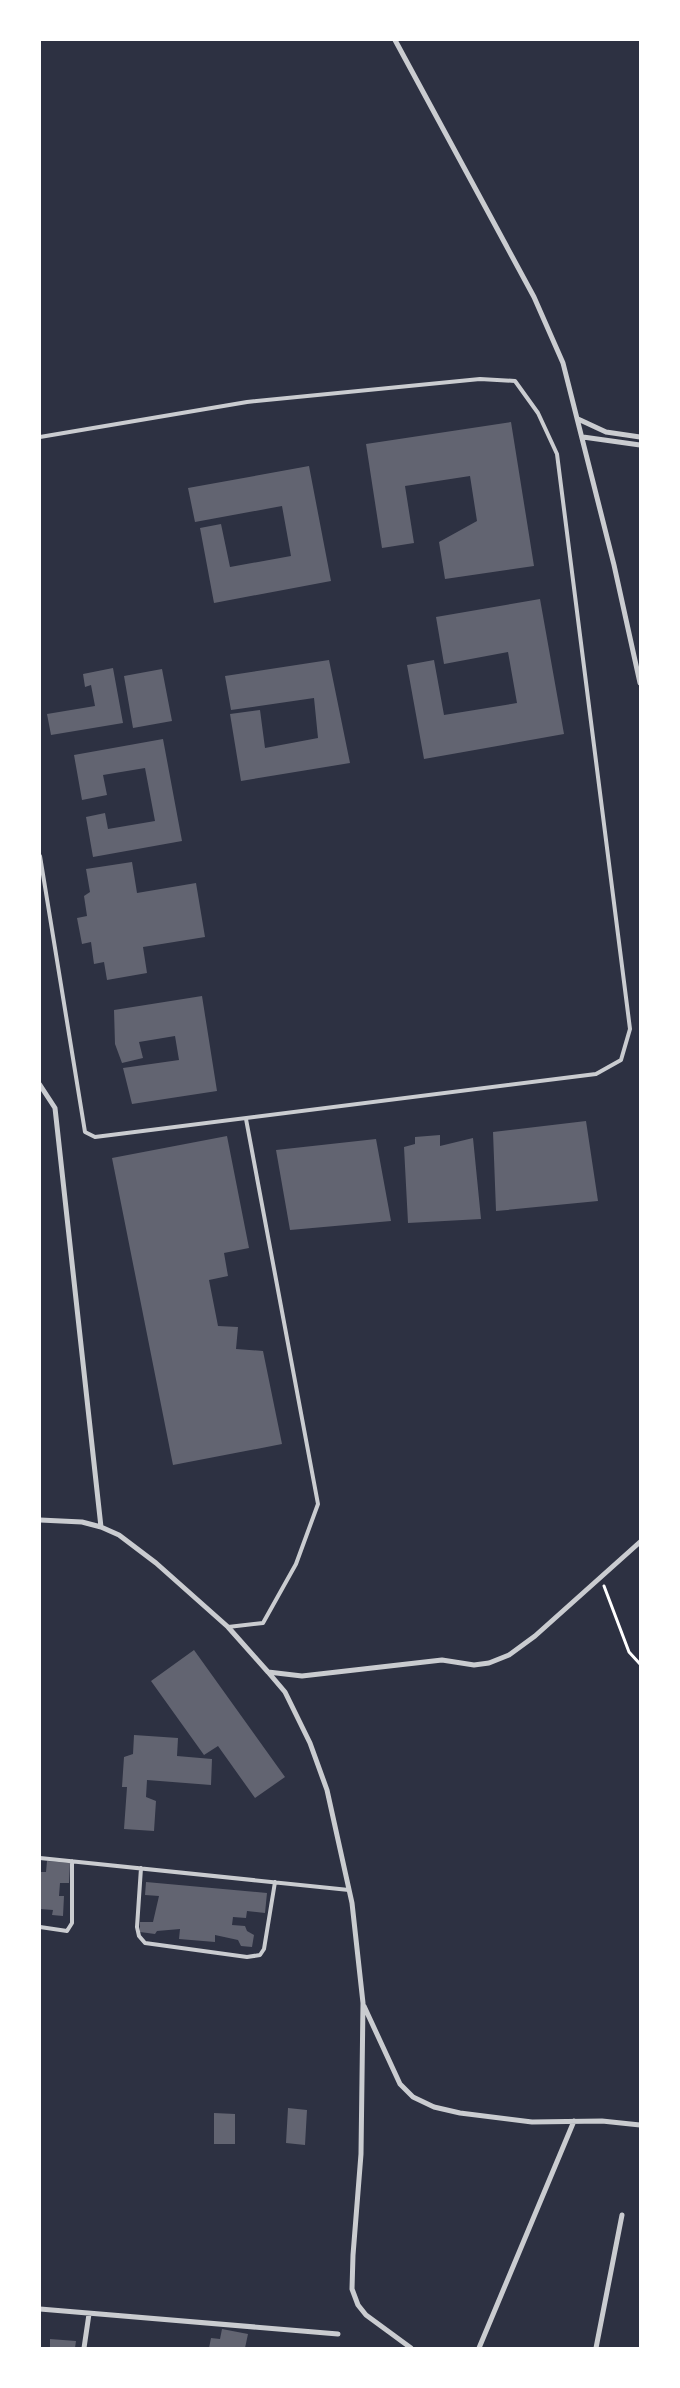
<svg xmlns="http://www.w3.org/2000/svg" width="680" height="2388" font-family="'PT Sans Narrow',sans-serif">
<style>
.building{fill:#626471}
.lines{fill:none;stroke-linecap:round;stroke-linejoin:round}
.path{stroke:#fff;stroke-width:3}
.service{stroke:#caccd0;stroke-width:4}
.minor{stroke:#caccd0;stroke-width:5}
</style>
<rect width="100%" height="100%" fill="#2d3142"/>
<path class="building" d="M511,422L534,566L445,579L439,542L477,521L470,476L405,486L414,543L382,548L366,444Z
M309,466L331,581L214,603L200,528L221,524L230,567L291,556L282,506L195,522L188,488Z
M540,599L564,734L424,759L407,665L434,660L444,715L517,703L508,652L444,664L436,617Z
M329,660L350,763L241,781L230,714L260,710L265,748L318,738L314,698L231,710L225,676Z
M113,668L123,723L51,735L47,714L95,706L91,685L85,687L83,674Z
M162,669L172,721L133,728L124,676Z
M163,739L182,841L93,857L86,817L105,813L108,829L155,821L145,768L103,775L107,795L82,800L74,755Z
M132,862L137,893L196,883L205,937L143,947L147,973L107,980L104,962L94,964L91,942L82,944L77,918L87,916L84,896L90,892L86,869Z
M202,996L217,1091L132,1104L123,1068L179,1060L175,1036L139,1042L143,1058L122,1063L115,1044L114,1010Z
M586,1121L598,1201L496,1211L493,1132Z
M440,1135V1146L473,1138L481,1219L408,1223L404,1147L415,1144V1137Z
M227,1136L249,1248L224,1253L228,1276L209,1280L218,1326L238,1327L236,1349L263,1351L282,1444L173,1465L112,1158Z
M376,1139L391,1221L290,1230L276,1150Z
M194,1650L285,1777L255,1798L218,1746L204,1755L151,1681Z
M134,1735L178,1738L177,1756L212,1759L211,1785L147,1780L146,1797L156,1801L154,1831L124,1829L127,1787H122L124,1757L133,1754Z
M47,1861L70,1863L69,1883H60L59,1896H64L63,1916L52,1915L53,1910L40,1909V1872H46Z
M146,1882L267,1893L265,1913L247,1911L246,1918L233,1917L232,1925L245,1926L247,1931L254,1935L252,1947L241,1946L238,1940L215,1935V1942L179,1939L180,1929L157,1931L155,1934L140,1932V1922H153L159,1896L145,1895Z
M288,2108L307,2110L305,2145L286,2143Z
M214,2113L235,2114V2144H214Z
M222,2329L248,2334L245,2348H209L211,2338L220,2339Z
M50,2339L76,2341L75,2348H50Z"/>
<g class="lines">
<path class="path" d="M604,1586L629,1652L640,1664"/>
<path class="service" d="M40,437L247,402L480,379L515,381L538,413L557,454L630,1029L621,1060L596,1074L95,1137L85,1132L40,856
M228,1627L263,1623L296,1564L318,1504L246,1119
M40,1858L349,1890
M141,1868L137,1927L139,1936L145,1943L247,1957L260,1955L264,1949L275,1882
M40,1927L67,1931L72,1923V1861"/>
<path class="minor" d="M395,40L534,297L563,363L614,565L640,683
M578,419L606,432L640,437
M583,437L640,445
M40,1085L55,1108L101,1527
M40,1520L82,1522L101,1527L119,1535L156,1563L228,1627L268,1672L285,1692L310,1743L327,1790L352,1903L363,2003L361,2154L353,2255L352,2289L358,2305L366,2315L411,2348
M268,1672L302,1676L442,1660L474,1665L489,1663L509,1655L535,1636L640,1542
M364,2006L400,2084L413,2097L434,2107L460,2113L532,2122L602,2121L640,2125
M40,2309L338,2334
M84,2348L89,2314
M479,2348L574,2121
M596,2348L622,2215"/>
</g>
<rect width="680" height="2388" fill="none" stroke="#ffffff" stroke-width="82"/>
</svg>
